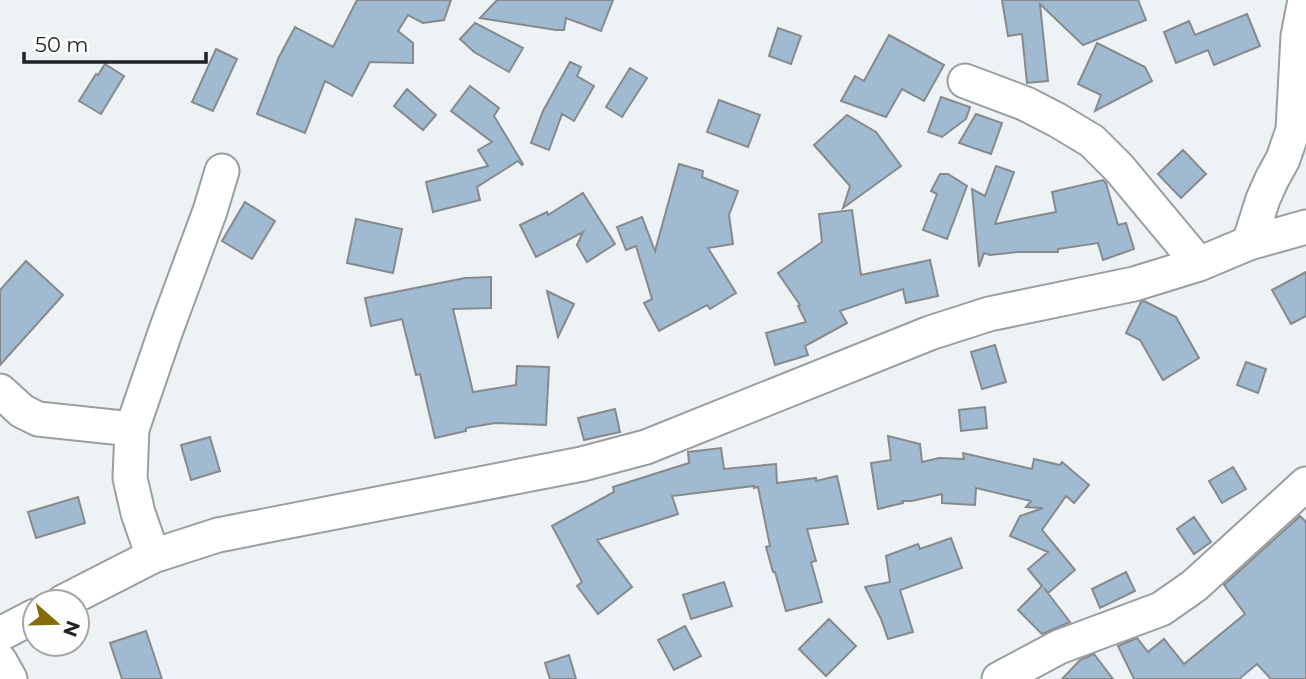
<svg xmlns="http://www.w3.org/2000/svg" width="1306" height="679" font-family="Montserrat,sans-serif">
<style>
.building{fill:#a0bbd1;stroke:#868a8d;stroke-width:2}
.lines{fill:none;stroke-linecap:round;stroke-linejoin:round}
.minor-casing{stroke:#999ea1;stroke-width:37}
.minor{stroke:#fff;stroke-width:33}
</style>
<rect width="100%" height="100%" fill="#edf2f5"/>
<path class="building" d="M357,0H451L444,20L423,23L408,15L398,31L413,43V63L370,62L352,96L325,81L305,133L257,114L279,57L295,27L333,47Z
M497,0H613L601,31L566,18L564,30H556L480,18Z
M1002,0H1138L1146,20L1083,45L1040,4L1048,81L1027,83L1022,34L1008,36Z
M1247,14L1260,46L1214,65L1208,50L1176,63L1164,32L1189,21L1195,35Z
M475,23L523,48L509,72L474,52L460,39Z
M778,28L801,36L791,64L769,56Z
M889,35L944,65L924,101L902,89L886,117L841,101L855,76L864,81Z
M1097,43L1145,67L1152,81L1095,111L1101,95L1078,84Z
M216,49L237,59L213,111L192,102Z
M570,62L581,67L577,76L594,86L574,121L562,114L549,150L531,143L543,111Z
M105,64L124,76L101,114L79,101L96,74L98,75Z
M630,68L647,78L622,117L606,107Z
M470,86L499,108L494,116L523,164L522,165L518,161L477,187L480,200L433,212L426,182L488,166L478,150L492,142L451,111Z
M407,89L436,115L423,130L394,106Z
M941,97L970,107L966,119L942,137L928,132Z
M719,100L760,115L748,147L707,132Z
M976,114L1002,123L991,154L959,143Z
M847,115L876,132L901,166L843,208L850,186L814,145Z
M1183,150L1206,174L1181,198L1158,174Z
M679,164L703,171L702,177L738,191L729,215L733,244L708,248L736,293L710,309L707,305L659,331L644,303L652,299L636,246L626,250L617,227L642,217L655,251Z
M996,166L1014,172L995,224L1056,212L1052,192L1103,180L1106,183L1118,225L1126,223L1134,249L1103,260L1098,243L1058,249V252H1018L990,255L984,253L979,267L972,189L985,196Z
M940,174H948L967,186L947,239L923,230L937,194L931,191Z
M583,193L615,244L587,262L577,245L583,232L536,257L520,225L547,212L548,215Z
M245,202L275,221L252,259L222,241Z
M852,210L861,275L930,260L938,296L906,303L903,289L840,311L847,323L805,346L808,355L775,365L766,333L806,322L798,306L800,305L778,273L822,242L819,214Z
M356,219L402,229L393,273L347,263Z
M26,261L63,295L0,365V290Z
M1306,272V316L1291,324L1272,290Z
M491,277V308L453,309L473,392L516,385L517,366L549,367L546,425L495,423L466,428V431L435,438L420,374L416,375L402,319L371,326L365,298L465,278Z
M547,291L574,304L558,337Z
M1144,301L1176,317L1199,358L1163,380L1140,340L1126,333L1141,302Z
M995,345L1006,382L982,389L971,352Z
M1246,362L1266,369L1258,393L1237,385Z
M985,407L987,428L961,431L959,410Z
M615,409L620,432L584,440L578,418Z
M888,436L920,444L922,462L939,458L964,459L963,453L1032,469L1034,459L1060,465L1062,462L1089,485L1074,503L1066,496L1042,530L1075,570L1048,593L1044,588L1070,622L1042,634L1018,610L1042,586L1028,569L1048,552L1010,536L1020,516L1043,508L1026,507L1031,501L976,488L975,505L942,503V494L912,501H902L903,503L878,509L871,463L891,460Z
M210,437L220,471L191,480L181,445Z
M721,448L724,469L776,464L777,483L816,478V481L837,476L848,524L807,529L816,561L811,562L822,602L786,611L775,572H773L766,547L770,546L758,487L754,488V486L672,496L678,514L597,540L632,587L598,614L577,586L582,582L552,526L614,492L613,487L689,463L688,452Z
M1233,467L1246,489L1222,503L1209,481Z
M78,497L85,523L36,538L28,512Z
M1300,516L1306,522V679H1271L1257,664L1239,679H1134L1118,646L1137,638L1148,652L1164,639L1184,664L1245,614L1224,585Z
M1194,517L1211,542L1194,554L1177,529Z
M951,538L962,568L900,590L913,632L888,639L881,619L865,587L890,582L886,556L918,544L920,549Z
M1126,572L1135,591L1100,608L1092,589Z
M724,582L732,606L691,619L683,595Z
M829,619L856,646L826,676L799,649Z
M685,626L701,656L674,670L658,640Z
M146,631L162,679H122L110,643Z
M1094,654L1113,679H1062L1080,660Z
M569,655L576,679H550L545,663Z"/>
<g class="lines">
<g class="minor-casing">
<path id="minor" d="M965,81L1026,104L1057,120L1092,141L1119,168L1199,264
M1249,243L1263,199L1272,179L1283,159L1293,130L1298,36L1305,0
M0,391L22,411L38,419L132,429
M153,556L138,513L130,478L132,429L166,330L210,211L222,171
M63,602L153,556L218,535L582,464L646,447L930,333L989,314L1134,284L1199,264L1249,243L1306,227
M0,634L35,616
M0,661L10,679
M999,679L1059,647L1161,609L1194,586L1306,484"/>
</g>
<use href="#minor" class="minor"/>
</g>
<g transform="translate(56 623) rotate(110)"><circle r="33" fill="#fefefe" stroke="#a6a6a7" stroke-width="2"/>
<path d="M0-5L12 26L0 18L-12 26Z" fill="#866c09"/>
<text y="-10" font-size="19" font-weight="bold" text-anchor="middle" fill="#212324">N</text>
</g>
<path d="M24 52v10h182v-10" fill="none" stroke="#212324" stroke-width="3.5"/>
<text x="35" y="52" font-size="21" fill="#212324" stroke="#fefefe" stroke-width="5" paint-order="stroke">50 m</text>
</svg>
